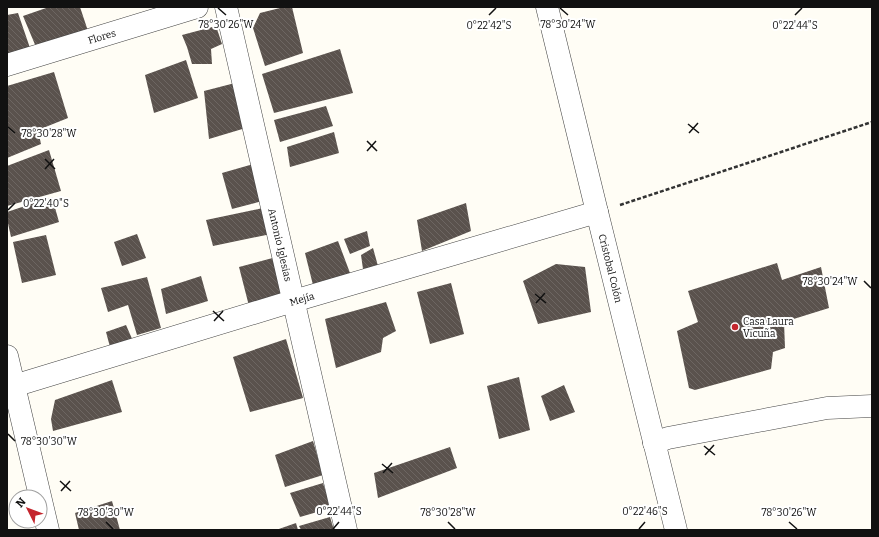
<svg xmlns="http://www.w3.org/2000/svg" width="879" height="537" font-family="Bitter,serif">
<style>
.building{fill:url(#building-back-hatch)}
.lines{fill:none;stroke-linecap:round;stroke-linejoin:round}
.minor-casing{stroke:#444;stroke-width:23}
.path{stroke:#333;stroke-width:2.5;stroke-dasharray:4 2;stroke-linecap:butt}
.minor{stroke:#fff;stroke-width:22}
.ticks{fill:none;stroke:#111;stroke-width:1.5}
.poi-dot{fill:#c4262e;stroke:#fff;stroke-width:1.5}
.labels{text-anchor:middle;stroke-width:4;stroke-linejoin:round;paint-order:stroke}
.street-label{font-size:10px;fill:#111;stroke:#fff}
.poi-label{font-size:10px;fill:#111;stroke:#fff;text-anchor:start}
.ticks-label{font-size:10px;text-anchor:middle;fill:#111;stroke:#fff;stroke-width:4;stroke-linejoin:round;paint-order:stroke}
</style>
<defs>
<pattern id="building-back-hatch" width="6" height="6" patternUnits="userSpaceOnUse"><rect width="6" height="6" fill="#5a524d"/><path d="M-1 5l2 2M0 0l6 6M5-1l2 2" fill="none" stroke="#6d6662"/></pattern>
</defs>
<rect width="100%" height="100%" fill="#fffdf5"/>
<path class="building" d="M49,7H80L88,31L36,47L23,16Z
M284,7H292L303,53L265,66L253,28L260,13Z
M18,13L30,48L7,56V15Z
M216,26L222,44L211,49L212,64H192L187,47L182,35Z
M340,49L353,93L274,113L262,74Z
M186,60L198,98L154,113L145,75Z
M54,72L68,118L38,130L41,144L7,158V86Z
M235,83L249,127L209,139L204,91Z
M326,106L333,126L280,142L274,120Z
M334,132L339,153L290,167L287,147Z
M49,150L61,191L7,206V166Z
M257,163L266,200L232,209L222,173Z
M52,197L59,222L11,237L7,219V212Z
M466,203L471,231L422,251L417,220Z
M263,208L271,234L213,246L206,220Z
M367,231L370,246L350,254L344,239Z
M137,234L146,258L122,266L114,242Z
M46,235L56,275L22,283L13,242Z
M338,241L350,273L313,285L305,253Z
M373,248L378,266L363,269L361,255Z
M280,256L289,292L249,306L239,267Z
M777,263L782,280L821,267L829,308L784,322L785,348L773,352L771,369L695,390L689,388L677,331L698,322L688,291Z
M556,264L585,267L591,312L538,324L523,281Z
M201,276L208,301L166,314L161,289Z
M147,277L161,328L137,335L128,305L108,312L101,288Z
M451,283L464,334L430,344L417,292Z
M386,302L396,331L383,338L381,352L336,368L325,319Z
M126,325L133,341L110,347L106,332Z
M286,339L303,398L250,412L233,357Z
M519,377L530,430L499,439L487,386Z
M112,380L122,412L53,431L51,419L55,400Z
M564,385L575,412L550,421L541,396Z
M313,441L323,475L285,487L275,455Z
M450,447L457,468L378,498L374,473Z
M323,483L331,508L300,517L290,493Z
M112,501L120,530H79L75,513Z
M330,517L334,530H301L299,526Z
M296,523L298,530H276Z"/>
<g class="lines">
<g class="minor-casing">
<g id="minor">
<path id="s1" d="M226,7L346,530"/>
<path id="s2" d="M547,7L597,212L676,530"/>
<path id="s3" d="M7,65L197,7"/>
<path d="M7,356L48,530"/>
<path id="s4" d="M7,388L280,305L597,212"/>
<path d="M654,443L668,438L827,408L872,406"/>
</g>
</g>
<path class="path" d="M620,205L872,122"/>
<use href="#minor" class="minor"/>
</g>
<path class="ticks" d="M218,8L226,15M560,8L568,15M489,15L496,8M795,15L802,8M688,124L699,133M8,127L15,133M689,133L698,123M367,141L377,151M367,151L376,141M45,159L55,169M45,169L54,159M8,210L15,203M864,281L871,288M535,294L546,303M536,303L545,293M213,311L224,321M214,321L223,311M8,434L15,441M704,446L715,455M705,455L714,445M382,464L393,473M383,473L392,463M60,481L71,491M61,491L70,481M106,522L113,529M448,522L455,529M789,522L797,529M333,529L339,522M639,529L645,522"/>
<circle class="poi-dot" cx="735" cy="327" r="4"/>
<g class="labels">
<g class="street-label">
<text dy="4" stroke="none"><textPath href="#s3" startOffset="99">Flores</textPath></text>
<text dy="4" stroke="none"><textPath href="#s1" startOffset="244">Antonio Iglesias</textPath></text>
<text dy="4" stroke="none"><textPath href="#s2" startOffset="269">Cristobal Colón</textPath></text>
<text dy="4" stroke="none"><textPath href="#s4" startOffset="308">Mejía</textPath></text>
</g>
<g class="poi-label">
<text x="743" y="325">Casa Laura<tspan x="743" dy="12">Vicuña</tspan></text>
</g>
</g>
<g class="ticks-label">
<text x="226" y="28">78°30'26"W</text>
<text x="568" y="28">78°30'24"W</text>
<text x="795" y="29">0°22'44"S</text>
<text x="489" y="29">0°22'42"S</text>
<text x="49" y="137">78°30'28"W</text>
<text x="46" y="207">0°22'40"S</text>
<text x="830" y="285">78°30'24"W</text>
<text x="49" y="445">78°30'30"W</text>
<text x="339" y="515">0°22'44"S</text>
<text x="645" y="515">0°22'46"S</text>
<text x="106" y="516">78°30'30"W</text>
<text x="448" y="516">78°30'28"W</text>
<text x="789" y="516">78°30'26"W</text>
</g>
<rect width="879" height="537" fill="none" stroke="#111111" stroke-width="16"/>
<g transform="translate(28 509) rotate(312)"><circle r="19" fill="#ffffff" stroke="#a0a0a0"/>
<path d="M0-3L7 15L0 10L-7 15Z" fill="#c4262e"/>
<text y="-6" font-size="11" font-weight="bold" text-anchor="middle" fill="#111111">N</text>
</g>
</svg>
